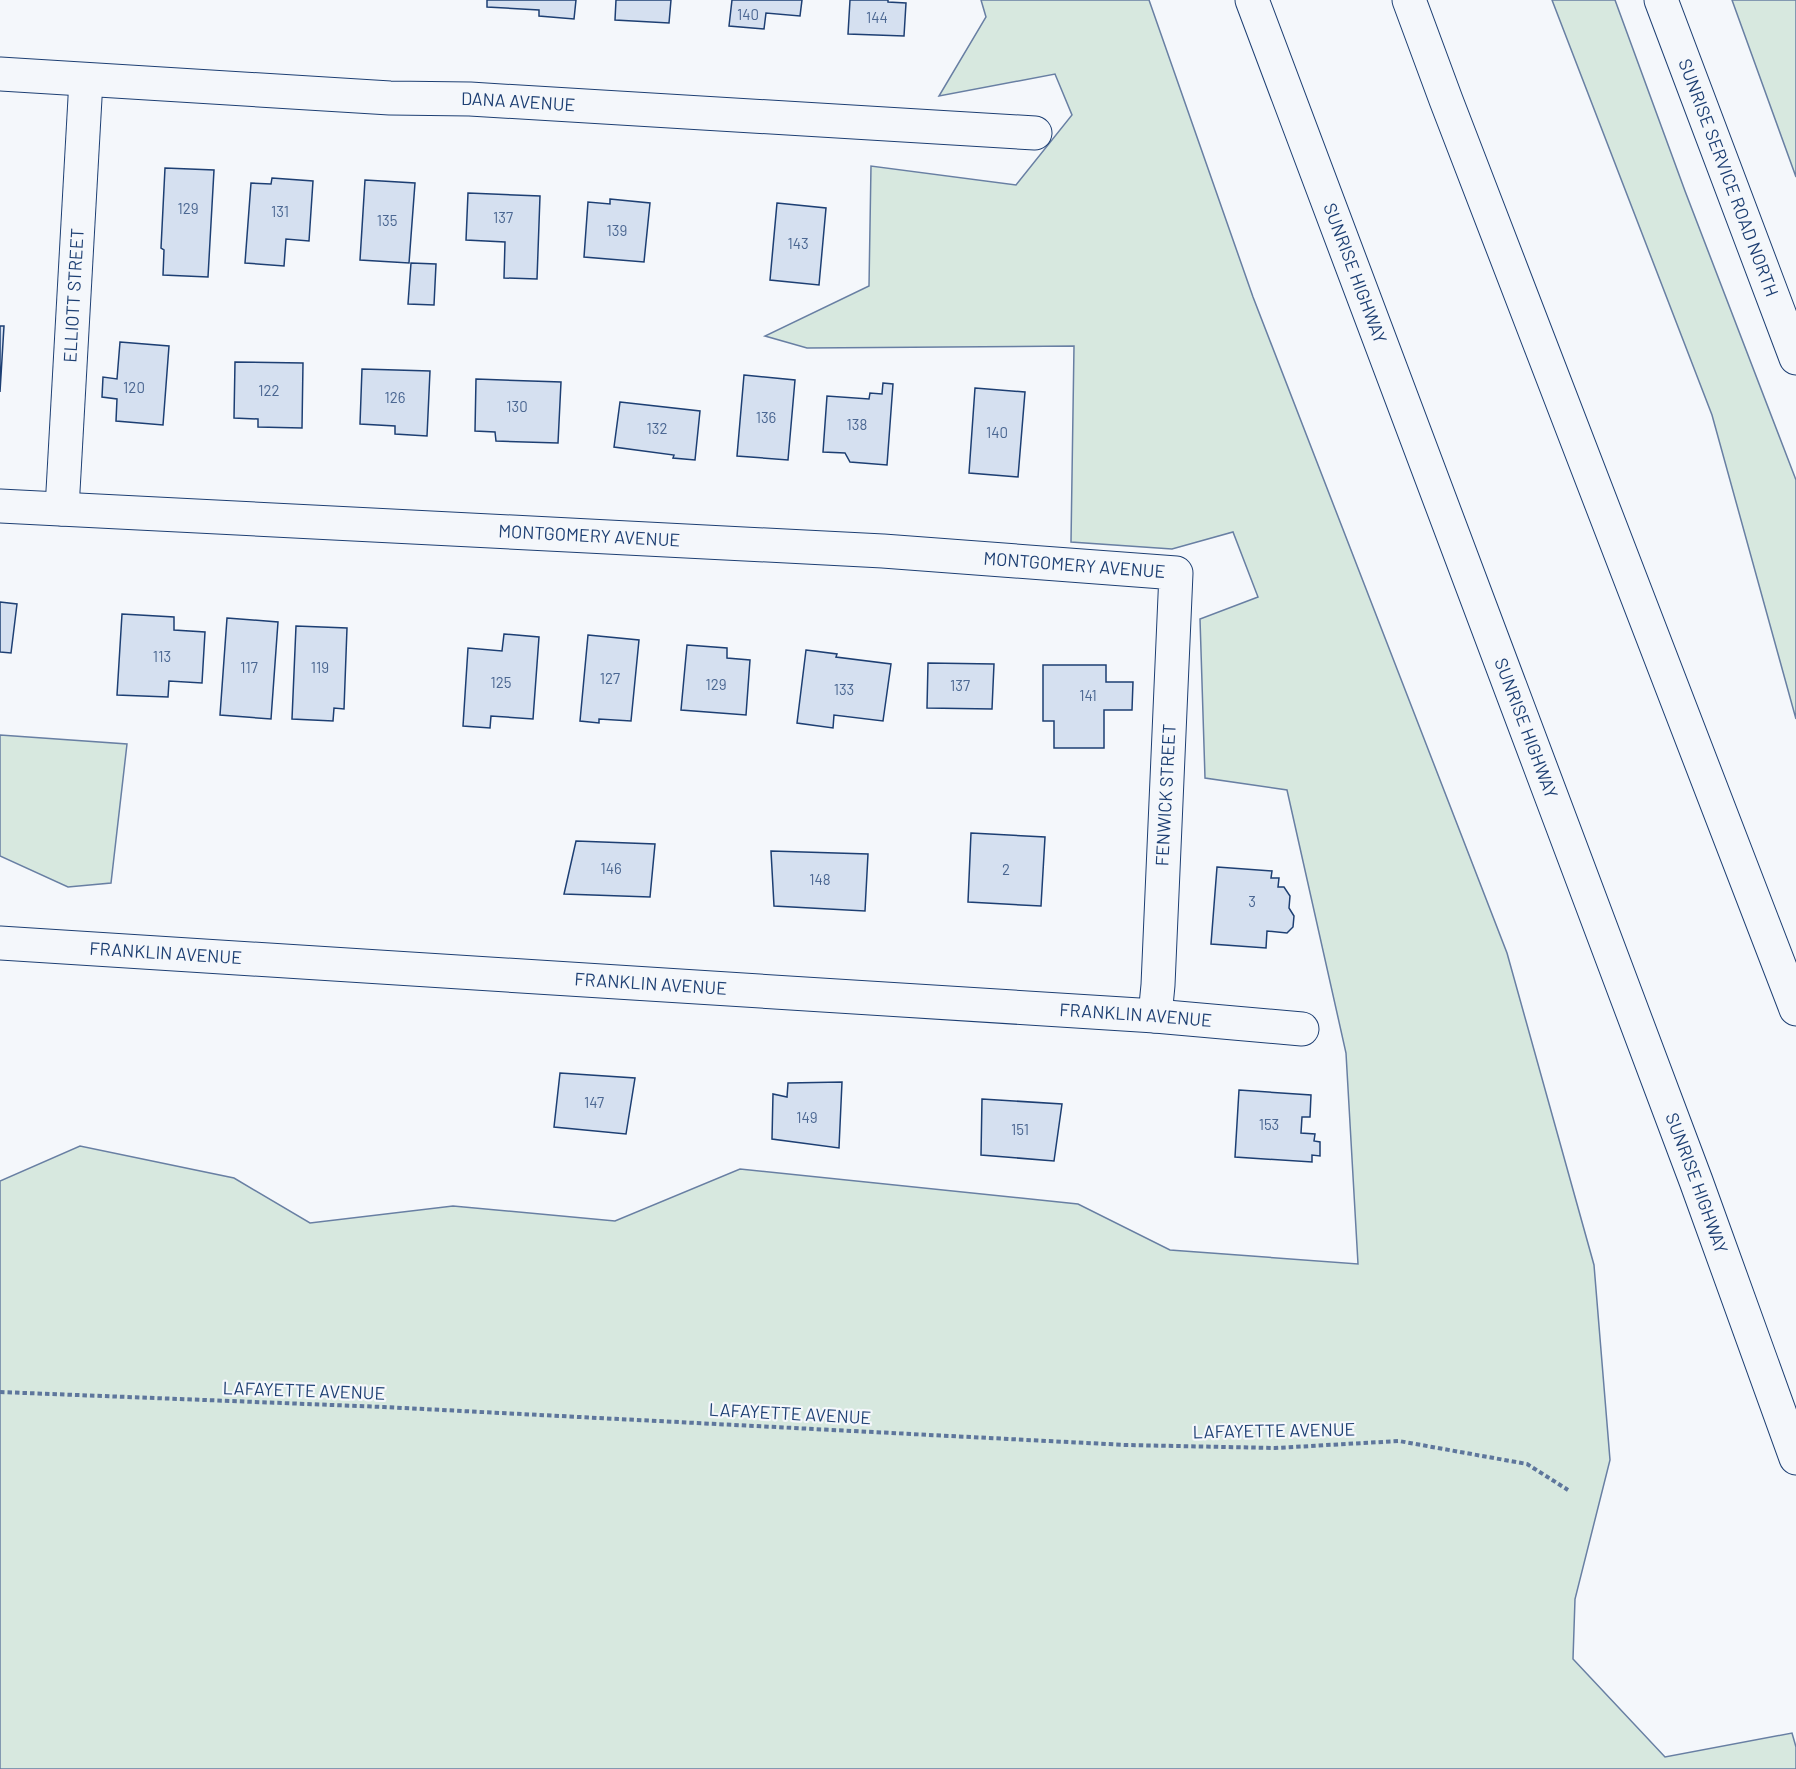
<svg xmlns="http://www.w3.org/2000/svg" width="1796" height="1769" font-family="Barlow,sans-serif">
<style>
.green{fill:#d7e8df;stroke:#687fa3;stroke-width:1.5}
.building{fill:#d5e0f0;stroke:#1d3f73;stroke-width:1.5}
.lines{fill:none;stroke-linecap:round;stroke-linejoin:round}
.minor-casing{stroke:#1d3f73;stroke-width:35}
.tertiary-casing{stroke:#1d3f73;stroke-width:35}
.motorway-casing{stroke:#1d3f73;stroke-width:35}
.path{stroke:#5e769c;stroke-width:4;stroke-dasharray:4.5 3;stroke-linecap:butt}
.minor{stroke:#f4f7fb;stroke-width:33}
.tertiary{stroke:#f4f7fb;stroke-width:33}
.motorway{stroke:#f4f7fb;stroke-width:33}
.labels{text-anchor:middle;stroke-width:4.5;stroke-linejoin:round;paint-order:stroke}
.number-label{font-size:15px;fill:#4b6792}
.street-label{font-size:18px;fill:#1d3f73;stroke:#f4f7fb}
</style>
<rect width="100%" height="100%" fill="#f4f7fb"/>
<path class="green" d="M981,0H1149L1253,297L1507,953L1594,1265L1610,1460L1575,1599L1573,1659L1665,1757L1792,1733L1796,1747V1769H0V1181L80,1146L234,1178L310,1223L453,1206L615,1221L740,1169L1078,1204L1170,1250L1358,1264L1346,1053L1287,790L1205,778L1200,619L1258,597L1233,532L1172,549L1071,542L1074,346L807,348L765,336L869,286L871,166L1016,185L1072,115L1055,74L939,96L986,17Z
M1552,0H1615L1685,191L1796,480V719L1712,415Z
M1732,0H1796V177Z
M0,735L127,744L111,883L68,887L0,856Z"/>
<path class="building" d="M487,0H576L574,19L539,16V10L487,7Z
M616,0H671L669,23L615,20Z
M732,0H802L800,16L766,13L764,29L729,26Z
M850,0H888V2L906,3L904,36L848,34Z
M165,168L214,170L208,277L163,275L164,250L161,248Z
M272,178L313,181L309,241L286,239L284,266L245,263L251,183L271,184Z
M365,180L415,183L409,263L360,260Z
M468,193L540,196L537,279L504,278L505,242L466,240Z
M610,199L650,203L644,262L584,257L588,202L610,204Z
M777,203L826,208L819,285L770,280Z
M411,263L436,264L434,305L408,304Z
M0,326H4L0,392Z
M120,342L169,346L163,425L116,421L117,399L102,397L103,377L117,379Z
M235,362L303,363L302,428L258,427V419L234,418Z
M362,369L430,371L427,436L395,434V426L360,424Z
M744,375L795,380L788,460L737,456Z
M476,379L561,382L558,443L496,441L495,432L475,431Z
M883,383L893,384L887,465L850,462L845,453L823,452L827,396L869,399L870,393L882,394Z
M975,388L1025,392L1018,477L969,473Z
M620,402L700,411L695,460L673,458L674,455L614,447Z
M0,602L17,604L11,653L0,652Z
M122,614L174,617V630L205,632L202,683L169,681L168,697L117,695Z
M227,618L278,622L271,719L220,715Z
M296,626L347,628L344,709L334,708L333,721L292,719Z
M504,634L539,637L533,719L491,716L490,728L463,726L468,648L502,651Z
M588,635L639,640L631,721L599,719V723L580,721Z
M687,645L727,648V658L750,660L746,715L681,710Z
M806,650L837,654L836,657L891,664L883,721L834,715L833,728L797,723Z
M928,663L994,664L992,709L927,708Z
M1043,665H1106V682H1133L1132,710H1104V748H1054V721H1043Z
M971,833L1045,837L1041,906L968,902Z
M576,841L655,844L650,897L564,894Z
M771,851L868,854L865,911L774,906Z
M1217,867L1272,871L1271,878H1279L1278,887H1284L1290,896L1289,908L1294,916L1293,927L1287,933L1267,931L1266,948L1211,944Z
M560,1073L635,1078L626,1134L554,1127Z
M842,1082L839,1148L772,1139L773,1094L787,1097L788,1083Z
M1239,1090L1311,1095L1310,1117H1302L1301,1133L1315,1134L1314,1141L1320,1142V1156L1312,1155V1162L1235,1157Z
M982,1099L1062,1104L1054,1161L981,1155Z"/>
<g class="lines">
<g class="minor-casing">
<g id="minor">
<path id="s1" d="M0,74L390,98L470,99L1035,133"/>
<path id="s2" d="M0,506L883,551L1176,573L1158,985L1155,1016"/>
<path id="s3" d="M62,509L86,80"/>
<path id="s4" d="M0,943L1155,1016L1302,1029"/>
</g>
</g>
<g class="tertiary-casing">
<g id="tertiary">
<path id="s5" d="M1661,0L1796,358"/>
</g>
</g>
<g class="motorway-casing">
<g id="motorway">
<path id="s6" d="M1252,0L1696,1181L1796,1458"/>
<path d="M1409,0L1446,100L1796,1009"/>
</g>
</g>
<path class="path" d="M0,1392L384,1407L1126,1445L1275,1448L1399,1441L1527,1464L1568,1490"/>
<use href="#minor" class="minor"/>
<use href="#tertiary" class="tertiary"/>
<use href="#motorway" class="motorway"/>
</g>
<g class="labels">
<g class="number-label">
<text x="748" y="20">140</text>
<text x="877" y="23">144</text>
<text x="188" y="214">129</text>
<text x="280" y="217">131</text>
<text x="503" y="223">137</text>
<text x="387" y="226">135</text>
<text x="617" y="236">139</text>
<text x="798" y="249">143</text>
<text x="134" y="393">120</text>
<text x="269" y="396">122</text>
<text x="395" y="403">126</text>
<text x="517" y="412">130</text>
<text x="766" y="423">136</text>
<text x="857" y="430">138</text>
<text x="657" y="434">132</text>
<text x="997" y="438">140</text>
<text x="162" y="662">113</text>
<text x="249" y="673">117</text>
<text x="320" y="673">119</text>
<text x="610" y="684">127</text>
<text x="501" y="688">125</text>
<text x="716" y="690">129</text>
<text x="960" y="691">137</text>
<text x="844" y="695">133</text>
<text x="1088" y="701">141</text>
<text x="611" y="874">146</text>
<text x="1006" y="875">2</text>
<text x="820" y="885">148</text>
<text x="1252" y="907">3</text>
<text x="594" y="1108">147</text>
<text x="807" y="1123">149</text>
<text x="1269" y="1130">153</text>
<text x="1020" y="1135">151</text>
</g>
<g class="street-label">
<text dy="6" stroke="none"><textPath href="#s1" startOffset="519">DANA AVENUE</textPath></text>
<text dy="6" stroke="none"><textPath href="#s5" startOffset="190">SUNRISE SERVICE ROAD NORTH</textPath></text>
<text dy="6" stroke="none"><textPath href="#s6" startOffset="292">SUNRISE HIGHWAY</textPath></text>
<text dy="6" stroke="none"><textPath href="#s3" startOffset="214">ELLIOTT STREET</textPath></text>
<text dy="6" stroke="none"><textPath href="#s2" startOffset="590">MONTGOMERY AVENUE</textPath></text>
<text dy="6" stroke="none"><textPath href="#s2" startOffset="1076">MONTGOMERY AVENUE</textPath></text>
<text dy="6" stroke="none"><textPath href="#s6" startOffset="778">SUNRISE HIGHWAY</textPath></text>
<text transform="translate(1166 795) rotate(-87)" y="6">FENWICK STREET</text>
<text dy="6" stroke="none"><textPath href="#s4" startOffset="166">FRANKLIN AVENUE</textPath></text>
<text dy="6" stroke="none"><textPath href="#s4" startOffset="652">FRANKLIN AVENUE</textPath></text>
<text dy="6" stroke="none"><textPath href="#s4" startOffset="1138">FRANKLIN AVENUE</textPath></text>
<text dy="6" stroke="none"><textPath href="#s6" startOffset="1264">SUNRISE HIGHWAY</textPath></text>
<text transform="translate(304 1391) rotate(2)" y="6">LAFAYETTE AVENUE</text>
<text transform="translate(790 1414) rotate(3)" y="6">LAFAYETTE AVENUE</text>
<text transform="translate(1274 1431) rotate(-1)" y="6">LAFAYETTE AVENUE</text>
</g>
</g>
</svg>
